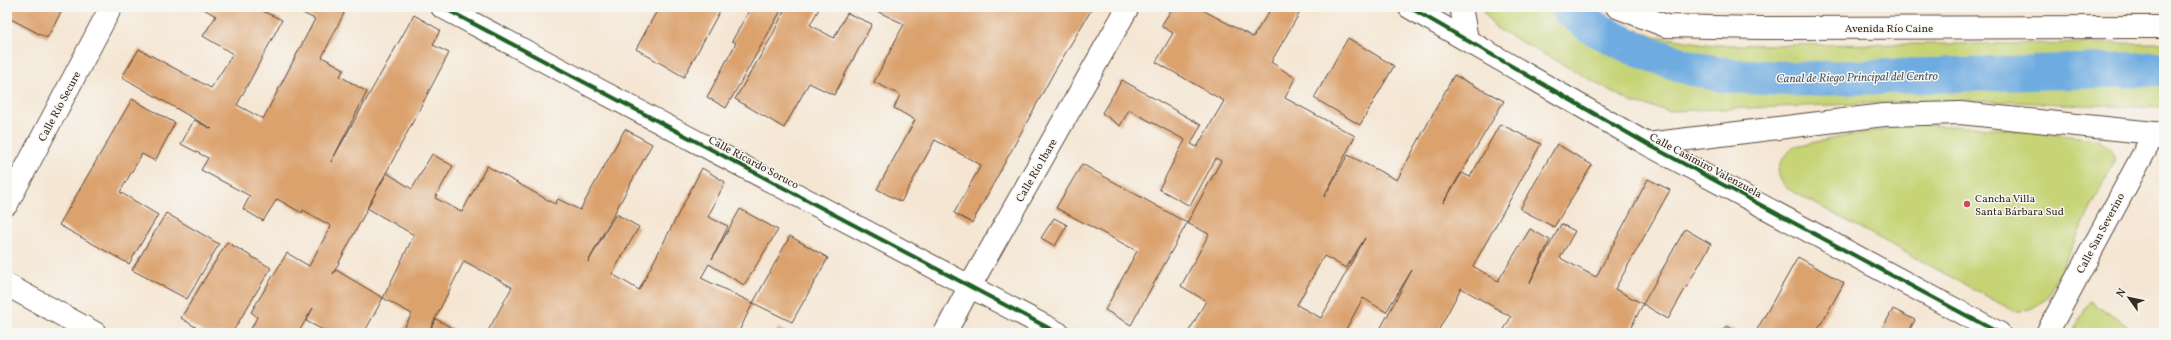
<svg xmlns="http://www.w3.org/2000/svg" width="2171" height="340" font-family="Vollkorn,serif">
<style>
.green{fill:#c6d476;stroke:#807f4a}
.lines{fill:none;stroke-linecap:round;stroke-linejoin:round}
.canal{stroke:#6eabe0;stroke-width:35}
.building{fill:#dba26e;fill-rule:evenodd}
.minor-casing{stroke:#574639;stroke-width:24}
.minor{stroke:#fff;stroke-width:22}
.cycleway-casing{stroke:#f6f6f2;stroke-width:6}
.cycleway{stroke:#1b5e20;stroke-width:4}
.poi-dot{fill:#d1495b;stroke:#f6f6f2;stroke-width:1.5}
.labels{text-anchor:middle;stroke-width:3;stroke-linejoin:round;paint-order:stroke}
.street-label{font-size:11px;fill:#3b2a1e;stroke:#f6f6f2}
.poi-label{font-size:11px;fill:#3b2a1e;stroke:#f6f6f2;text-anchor:start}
.water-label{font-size:12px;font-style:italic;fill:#4d5762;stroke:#f6f6f2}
</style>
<rect width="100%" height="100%" fill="#f6f6f2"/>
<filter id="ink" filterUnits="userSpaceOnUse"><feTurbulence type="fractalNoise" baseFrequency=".025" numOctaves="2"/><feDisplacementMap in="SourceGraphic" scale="8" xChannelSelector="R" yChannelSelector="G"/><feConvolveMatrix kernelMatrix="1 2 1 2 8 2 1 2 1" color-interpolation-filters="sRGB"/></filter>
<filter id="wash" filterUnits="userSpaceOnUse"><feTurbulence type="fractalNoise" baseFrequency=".012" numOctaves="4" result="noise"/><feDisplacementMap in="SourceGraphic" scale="16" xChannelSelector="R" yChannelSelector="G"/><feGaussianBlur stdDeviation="0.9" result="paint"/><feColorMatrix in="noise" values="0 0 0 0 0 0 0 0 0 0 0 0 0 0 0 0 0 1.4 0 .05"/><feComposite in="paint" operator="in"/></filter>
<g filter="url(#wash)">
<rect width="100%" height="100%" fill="#f5e6d3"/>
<path class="green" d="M1480,7H1592L1617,23L1655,36L1713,45L2164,43V108L1963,100L1670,111L1633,103L1496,28Z
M1909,124L2008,129L2097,139L2110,148L2115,160L2046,299C2035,307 2028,312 2014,311L1788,189C1770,171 1780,160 1795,146Z
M2090,301L2138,333H2072Z"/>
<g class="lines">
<path class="canal" d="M1567,7L1590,26L1632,47L1690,68L1731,76L1795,79L2164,69"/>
</g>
<g id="blocks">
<path class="building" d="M7,7H64L47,38L7,17Z
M200,7H254L282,20L237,105L263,119L315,19L296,10L298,7H347L322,57L344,69L340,76L367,92L331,162L414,15L440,30L433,45L449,53L333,274L336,270L383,298L364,333H324L325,331L306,321L313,308L298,333H249L257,317L251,312L287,253L309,266L331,226L303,210L302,213L277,199L263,221L243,209L250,196L201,170L208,158L181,144L194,120L212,129L122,77L139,49L211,88L233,54L203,36L216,16Z
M659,7H722L684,77L636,49Z
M751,7H783L726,108L707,97L736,43L732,41Z
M786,7H820L810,25L834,38L847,13L872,24L834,95L809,83L784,128L735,99L771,38Z
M868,7H1093L1053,74L972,223L954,213L981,165L935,140L901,202L877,189L915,120L894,108L900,95L874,82L904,24Z
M1173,7H1197L1253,37L1272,7H1303L1271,62L1295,78L1285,98L1355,136L1324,197L1348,155L1397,180L1454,75L1504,101L1443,203L1462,173L1470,177L1500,124L1541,144L1473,266L1498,281L1530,229L1550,240L1529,284L1561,224L1575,231L1560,258L1596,277L1648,179L1670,190L1615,289L1643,304L1628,333H1566L1568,329L1565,333H1502L1511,317L1461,288L1437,333H1378L1412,270L1386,312L1363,298L1344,333H1188L1206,301L1181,286L1209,234L1187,223L1131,325L1105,310L1137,251L1056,208L1082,164L1187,223L1221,161L1216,158L1190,206L1159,189L1185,140L1129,110L1120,126L1102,113L1122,80L1201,125L1191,144L1197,147L1224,101L1156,62L1173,33L1161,26ZM1365,238L1321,318L1297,305L1324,256L1346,268Z
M1348,38L1394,66L1360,125L1314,98Z
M132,99L175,123L155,161L142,154L120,192L158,215L129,264L59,225Z
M625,129L652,144L588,262L616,214L639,227L612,274L639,290L702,168L725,182L708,217L728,226L712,259L740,209L778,230L744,285L709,264L701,278L753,303L738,333H487L512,287L464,261L428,333H401L412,314L383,298L414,235L367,208L387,173L412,189L432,154L453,166L435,198L462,212L487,166L555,204L558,199L580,210Z
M1557,144L1592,165L1554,227L1520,209Z
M166,213L219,244L187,299L132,270Z
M1054,218L1067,225L1055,246L1041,238Z
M1685,229L1711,244L1668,319L1643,304Z
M790,236L828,258L792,322L753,303Z
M227,242L271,268L232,333H205L181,318Z
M1798,257L1844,283L1816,333H1755Z
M1893,309L1915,320L1908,333H1880Z
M436,319L461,333H428Z
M1726,326L1740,333H1721Z
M778,328L788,333H776Z"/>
</g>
</g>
<g filter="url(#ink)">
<use href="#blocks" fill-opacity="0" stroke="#574639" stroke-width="1"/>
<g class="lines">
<g class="minor-casing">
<path id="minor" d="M442,7L1058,333
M1409,7L1647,144L1999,333
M1461,7L1467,39
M1617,7L1666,26L1760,28L2164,27
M1647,144L1884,115L1960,113L2164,134
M7,204L111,7
M7,285L95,333
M945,333L970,286L1128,7
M2047,333L2154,134"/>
</g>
<use href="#minor" class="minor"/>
<g class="cycleway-casing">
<path id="cycleway" d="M442,7L1058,333
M1409,7L1647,144L1999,333"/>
</g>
<use href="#cycleway" class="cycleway"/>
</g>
</g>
<circle class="poi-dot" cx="1967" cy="204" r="4"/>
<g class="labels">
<g class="street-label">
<text x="1889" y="32">Avenida Río Caine</text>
<text transform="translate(59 106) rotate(-62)" y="4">Calle Río Secure</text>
<text transform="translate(754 162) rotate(28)" y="4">Calle Ricardo Soruco</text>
<text transform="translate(1706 165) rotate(28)" y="4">Calle Casimiro Valenzuela</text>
<text transform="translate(1036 170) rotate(-60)" y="4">Calle Río Ibare</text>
<text transform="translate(2100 233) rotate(-62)" y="4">Calle San Severino</text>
</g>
<g class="poi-label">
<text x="1975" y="202">Cancha Villa<tspan x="1975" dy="13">Santa Bárbara Sud</tspan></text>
</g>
<g class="water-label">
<text transform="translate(1857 77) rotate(-1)" y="4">Canal de Riego Principal del Centro</text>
</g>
</g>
<rect width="2171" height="340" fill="none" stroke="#f6f6f2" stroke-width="24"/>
<g transform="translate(2129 298) rotate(303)" stroke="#f6f6f2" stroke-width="3" paint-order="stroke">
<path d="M0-3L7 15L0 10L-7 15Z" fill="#3b2a1e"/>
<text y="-6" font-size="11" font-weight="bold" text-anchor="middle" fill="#3b2a1e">N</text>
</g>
</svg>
